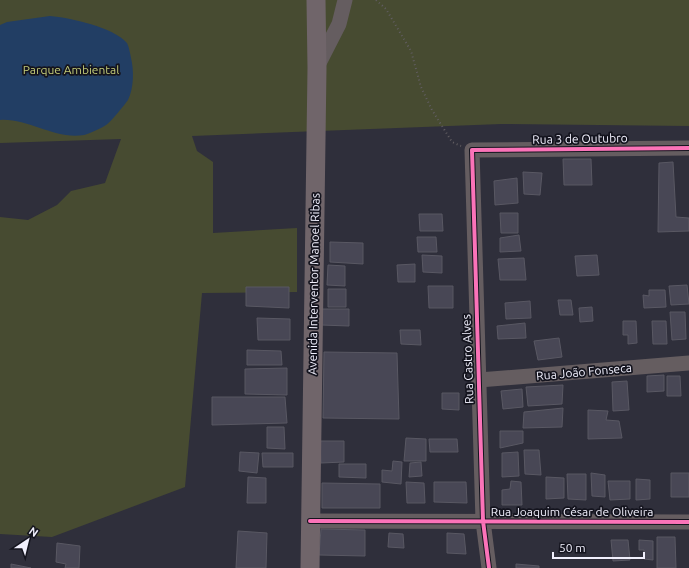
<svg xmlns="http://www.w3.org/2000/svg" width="689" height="568" font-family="Ubuntu,sans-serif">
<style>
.green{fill:#474b31}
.water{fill:#223e64}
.building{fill:#484755;stroke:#595863}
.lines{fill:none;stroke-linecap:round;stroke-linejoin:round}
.path{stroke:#625e62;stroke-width:2;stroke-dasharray:1 3;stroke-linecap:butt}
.minor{stroke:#655d60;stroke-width:15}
.major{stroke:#70656a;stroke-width:19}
.cycleway-casing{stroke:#14141e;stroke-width:6}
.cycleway{stroke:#fb73b8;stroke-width:4}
.labels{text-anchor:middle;stroke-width:3.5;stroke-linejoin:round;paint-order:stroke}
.park-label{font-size:12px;fill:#c2cb78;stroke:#14141e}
.street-label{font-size:12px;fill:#f1f0fd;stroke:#14141e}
</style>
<rect width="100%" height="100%" fill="#2f2f3b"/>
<path class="green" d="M0,0H689V126L501,124L192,136L197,151L213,162V233L297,228V292L202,293L185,487L52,537L0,534V217L28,220L57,205L71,191L105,183L121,139L0,143Z"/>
<path class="water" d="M50,16C71,18 113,27 127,43C129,47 130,53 131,58C134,70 134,88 128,100C126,103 110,123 106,125C102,128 88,134 84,135C55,140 28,118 0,120V25L7,22Z"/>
<path class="building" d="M563,159H591L592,185H564Z
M673,162L676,217L689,218V231L658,232L659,163Z
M523,172L542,173L540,195L524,194Z
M517,178L518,203L495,205L494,181Z
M500,213H518V233H501Z
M419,214H442L443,231H420Z
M519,235L521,251L500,252V238Z
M417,237H436L437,252H418Z
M330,242L363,243V264L330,262Z
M422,255L442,256V273L423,272Z
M597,255L599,275L577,276L575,256Z
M524,258L526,280H500L498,259Z
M415,264V282H398L397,265Z
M328,265L345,266V286L327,285Z
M687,285L689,304L671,305L669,286Z
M428,286H453V308H429Z
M246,287H289V308L246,306Z
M328,289H346V307H328Z
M649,290H665L666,307L644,308L643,295L649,296Z
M558,300H571L573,315H560Z
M530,301L531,318L506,319L505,303Z
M592,307L593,321L580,322L579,308Z
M322,309H349V326L321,325Z
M670,312H685L686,339L672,340Z
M257,318L290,319V340H258Z
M623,321H636L637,343L628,344V335H623Z
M652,321H666L667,344H653Z
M525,323L526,338L498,339L497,326Z
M400,330H420L421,345L401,344Z
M559,338L562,357L538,360L534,341Z
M247,350L281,351L282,365H247Z
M324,352L397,353L399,419L323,418Z
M287,368V395L245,394V369Z
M664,375V391L647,392V376Z
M667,376H680L681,396H667Z
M627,381L629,410L613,411L612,382Z
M563,385L562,404L528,406L526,387Z
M522,389L523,407L503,409L501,391Z
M442,393H459V410L442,409Z
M212,397H285L287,423L212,425Z
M563,408L562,427L523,428L524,412Z
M588,410L608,411L606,420L619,421L622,438L588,439Z
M267,427H284L285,449L267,448Z
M500,431H523V443L500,448Z
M406,438L426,439V461H404Z
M429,439H457L458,452H430Z
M320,441H344V462L321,463Z
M524,450H539L541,475L525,474Z
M240,452L259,453L257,473L239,471Z
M518,452L519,476L502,477V453Z
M262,453H293V467H263Z
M393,461L402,462L401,484L382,482V470L392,471Z
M421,462L422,476L409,477L410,463Z
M339,464H366V478L339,477Z
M591,473L605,475V497L592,496Z
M671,473H689V497H671Z
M567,474H586V500L568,499Z
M248,477L266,478V503H247Z
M546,477L564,478V498L546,499Z
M636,479L650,480V499L636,500Z
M511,481L521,482L522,505H502V490L510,489Z
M608,481H630V499L610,500Z
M406,482L424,483L425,503H407Z
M434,482H466L467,503L434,502Z
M322,483L380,484V508H322Z
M321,529L365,530V556L319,555Z
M238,531L267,533L266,568H236Z
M389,533L403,534L404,548L388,547Z
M447,533L464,534L466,554L447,553Z
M657,537H675L676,568H657Z
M611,540H628L630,560L613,561Z
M639,540L653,541V560L644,559V550H639Z
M57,543L80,546L79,568H65L66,564L56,562Z
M11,564L31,568H11Z
M516,564L539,566V568H516Z"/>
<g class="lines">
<path class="path" d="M376,0L386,9L411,51L421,87L432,110L452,142L461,146"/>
<path class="minor" d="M317,67L339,24L345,0
M479,380L689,363
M310,521L689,522
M489,568L483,521L472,150L689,148"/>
<path class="major" d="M310,568L317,68L316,0"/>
<g class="cycleway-casing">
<path id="cycleway" d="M310,521L689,522
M489,568L483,521L472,150L689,148"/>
</g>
<use href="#cycleway" class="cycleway"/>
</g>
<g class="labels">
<g class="park-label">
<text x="71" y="74">Parque Ambiental</text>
</g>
<g class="street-label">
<text transform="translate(580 139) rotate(-1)" y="4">Rua 3 de Outubro</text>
<text transform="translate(314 284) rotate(-89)" y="4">Avenida Interventor Manoel Ribas</text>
<text transform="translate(468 359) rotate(-92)" y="4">Rua Castro Alves</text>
<text transform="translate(584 372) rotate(-5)" y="4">Rua João Fonseca</text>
<text x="572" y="516">Rua Joaquim César de Oliveira</text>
</g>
</g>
<g transform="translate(28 540) rotate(35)" stroke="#14141e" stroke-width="3" paint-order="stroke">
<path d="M0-3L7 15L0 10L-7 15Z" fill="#f1f0fd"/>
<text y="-6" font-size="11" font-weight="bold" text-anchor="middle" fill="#f1f0fd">N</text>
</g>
<path d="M553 552v6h91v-6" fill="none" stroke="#f1f0fd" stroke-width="2"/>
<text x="559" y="552" font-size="12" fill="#f1f0fd" stroke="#14141e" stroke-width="3" paint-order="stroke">50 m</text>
</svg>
